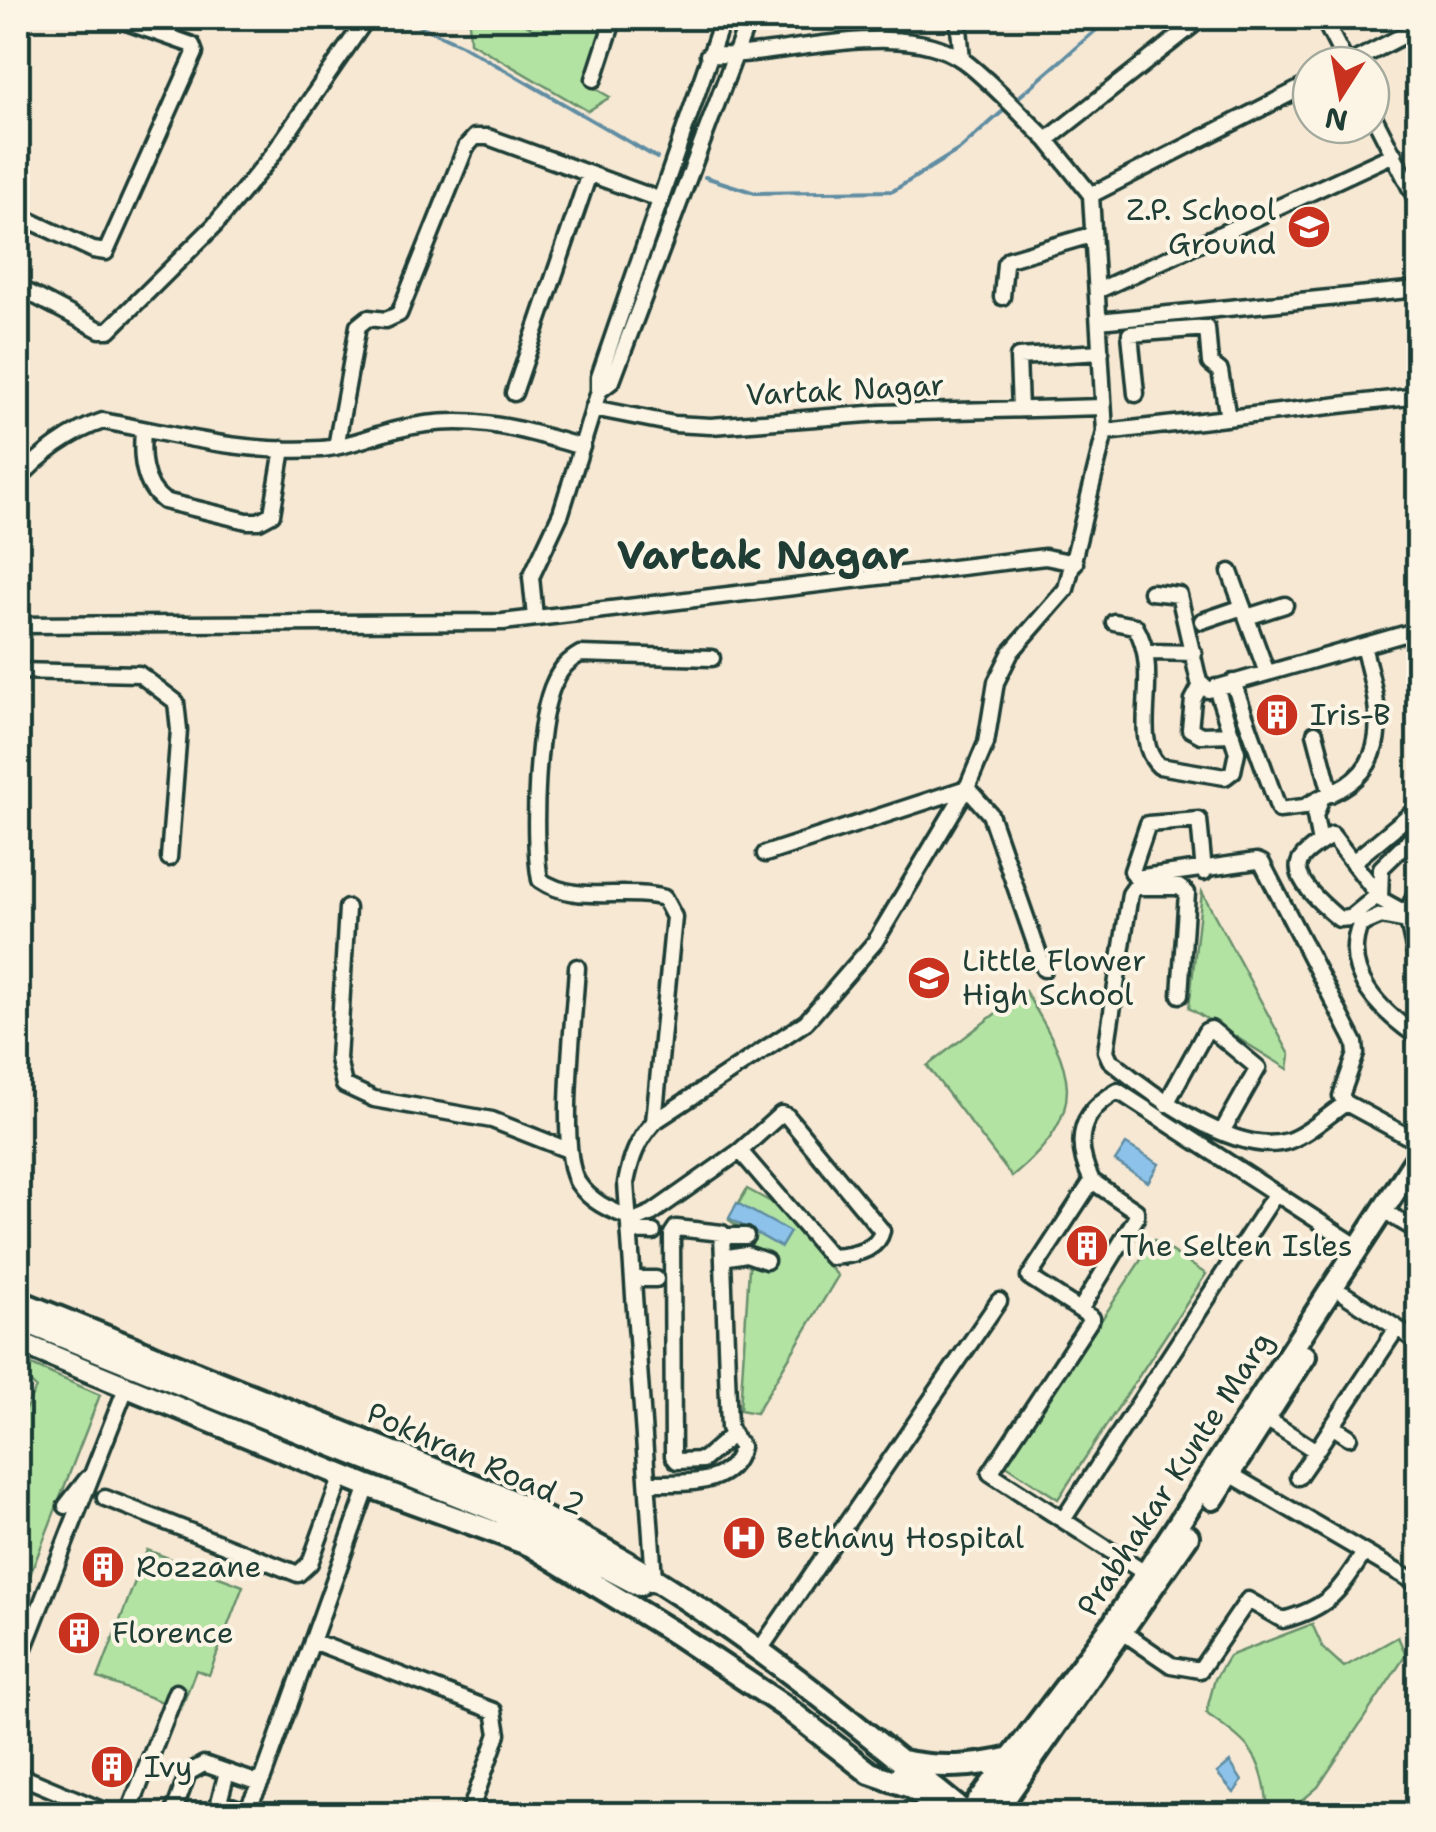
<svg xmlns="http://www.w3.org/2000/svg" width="1436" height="1832" font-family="'Shantell Sans',sans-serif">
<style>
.green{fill:#b3e3a3;stroke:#69906c;stroke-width:2.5}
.water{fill:#8dc3eb;stroke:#618da2;stroke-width:2.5}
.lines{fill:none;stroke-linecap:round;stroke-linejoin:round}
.stream{stroke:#618da2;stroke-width:4}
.street-casing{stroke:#1f3d34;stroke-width:21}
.secondary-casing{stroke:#1f3d34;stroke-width:28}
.street{stroke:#fcf5e5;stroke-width:14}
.secondary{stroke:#fcf5e5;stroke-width:20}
.labels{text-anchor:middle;stroke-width:8;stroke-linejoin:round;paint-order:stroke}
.poi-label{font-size:30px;fill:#1f3d34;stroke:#fcf5e5;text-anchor:start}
.street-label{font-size:30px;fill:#1f3d34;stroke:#fcf5e5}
.district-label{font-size:40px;font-weight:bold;fill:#1f3d34;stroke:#fcf5e5}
</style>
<rect width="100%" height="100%" fill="#f7e8d4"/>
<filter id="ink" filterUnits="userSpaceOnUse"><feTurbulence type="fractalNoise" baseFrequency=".01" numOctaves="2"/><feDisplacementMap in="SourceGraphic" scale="20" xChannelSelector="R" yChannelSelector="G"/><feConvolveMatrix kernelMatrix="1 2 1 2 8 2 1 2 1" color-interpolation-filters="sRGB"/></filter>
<g filter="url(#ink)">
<path class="green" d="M469,18H518L530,27L533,18H608L587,84L610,97L588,111L470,42Z
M1202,892L1290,1055L1288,1069L1189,1008Z
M1025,991C1073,1070 1093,1109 1012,1177L927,1066Z
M747,1189L771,1202L838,1276L756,1413L740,1410L751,1236L729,1220Z
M1154,1240L1206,1274L1058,1499L1006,1465Z
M18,1359L100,1395L18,1606V1424L36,1388L18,1371Z
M147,1550L243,1586L209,1675L196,1670L181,1709L98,1678Z
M1312,1624L1323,1648L1344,1667L1398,1637L1406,1655L1318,1787L1290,1811L1277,1810L1267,1801C1261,1749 1245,1742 1206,1713L1215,1679L1229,1656Z"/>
<path class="water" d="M1126,1144L1159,1164L1148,1182L1115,1161Z
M737,1203L790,1232L781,1247L729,1218Z
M1230,1762L1242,1781L1234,1793L1217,1773Z"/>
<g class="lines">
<path class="stream" d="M402,18L460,44L657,158
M1020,96L1110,18
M705,177L755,193L893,191L960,149L1003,111"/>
<g class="street-casing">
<path id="street" d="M958,18L962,59
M1323,18L1347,65
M708,55C779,59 902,15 964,61C994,84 1020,114 1047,140
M1346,65L1418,28
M594,79L614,18
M1371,111L1418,203
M1091,195L1311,83
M18,215L93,250L106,252L195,53L192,45L115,18
M18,287L100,330H109L214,226L271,157L367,18
M1097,291L1394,154
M1002,297L1005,264L1009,259L1091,235
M1099,321L1418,289
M599,391L612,381L749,18
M514,393L589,174
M1136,394L1130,334L1207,328L1210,363L1220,371L1228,418
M593,408L674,424L711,426L881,413L1103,407
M1020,409L1018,357L1101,352
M143,430C141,455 142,485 164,501L247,521H259L272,514L283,449
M1105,432L1418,396
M336,447L358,326L368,318L386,320L399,314L466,147L475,137H488L661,200
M18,480C38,456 72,431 103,421C176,435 246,454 321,449C347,447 371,436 395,430C465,412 514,427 582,447
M1230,572L1267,673
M1416,577L1418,590
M1151,592L1179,595L1199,682L1208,690L1418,630
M535,617L531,577L561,513L599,391V377L723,18
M1247,617L1285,605
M1202,621L1243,607
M1114,622L1135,626C1164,673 1128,737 1159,766L1225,777L1233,771L1237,752L1216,687
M18,625L503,622L1045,557L1075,563
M1149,652L1194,653
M18,671L139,674L176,702L179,730L169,858
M1233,682L1279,810L1304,807L1322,797
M1201,685L1193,700L1190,729L1201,735L1232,734
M1315,733L1331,794
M967,788L990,814L1044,969
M1418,832L1381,868L1380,899L1407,914L1418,887
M1332,835L1378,895L1350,918L1339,919C1326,908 1291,879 1300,861C1306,850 1323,842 1332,835Z
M1320,843L1315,816L1322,797C1398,771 1379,707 1363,646
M765,854L967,788
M1353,862L1418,808
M1204,872L1199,820L1148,824L1132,871L1136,878L1257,861L1262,863L1355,1043L1356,1054L1341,1096L1346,1103L1418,1142
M347,908L338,1059L344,1085L374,1099L492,1120L568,1150
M577,967C575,1011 557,1150 578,1183C591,1202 608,1209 628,1217
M1418,967L1408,921L1381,916L1360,925C1340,974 1382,1012 1418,1037
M1180,995L1187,893L1179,887H1135L1130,894L1106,1051L1110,1060C1147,1091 1236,1158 1288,1141C1308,1134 1328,1115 1346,1103
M1166,1104L1206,1031L1211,1029L1258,1068L1223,1130
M654,1122L674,917L664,898C623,887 576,905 540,880C532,839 536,718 555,681C561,668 568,661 580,654L712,658
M1394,1217L1418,1231
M629,1223L652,1213L740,1151L781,1114L787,1116L882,1231C877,1252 849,1256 831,1257L740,1151
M630,1231L653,1232
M722,1236H746
M723,1258L746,1254L766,1261
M633,1279H656
M1080,1310L1136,1218V1211L1092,1181
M1397,1328L1418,1342
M1265,1418L1316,1451L1397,1328L1344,1294
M1332,1426L1349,1437
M732,1435L703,1460L677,1461L673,1456L672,1234L676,1228L722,1233L729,1428L741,1447
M1225,1471L1418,1584
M1298,1477L1316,1451
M650,1483C682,1482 731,1489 741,1447
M105,1498L298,1574L310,1563L342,1475
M66,1506L87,1479
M1063,1520L1276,1193
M1151,1577L990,1473L1092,1318L1029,1277L1092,1181C1073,1142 1079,1112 1118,1091L1360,1248
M650,1584L654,1578L626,1183C631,1158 637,1141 654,1122L806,1022L875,942L967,788L986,743L996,682L1011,652L1066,589L1105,432L1091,195L1047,140L1202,18
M1114,1626L1171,1665L1200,1670L1248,1600L1283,1620C1330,1607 1338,1592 1364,1553
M312,1641L494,1711L498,1734L469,1814
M759,1651L999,1301
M18,1663L126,1388
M227,1772L219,1802L246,1811L263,1778
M18,1775L111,1814
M128,1814L176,1692
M173,1814L188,1773L204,1764L256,1782L263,1778L368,1486"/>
</g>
<g class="secondary-casing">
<path id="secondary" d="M18,1301L506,1498C556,1524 607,1549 654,1579C765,1648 865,1732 966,1814
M18,1319L499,1512L639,1585
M18,1342L368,1486L530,1545L676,1634L784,1706L870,1773L908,1786
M1213,1499L1305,1356
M902,1761C941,1769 973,1767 1012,1758
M899,1777L944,1814
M969,1814L1113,1624L1418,1156
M994,1814L1188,1536"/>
</g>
<use href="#street" class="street"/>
<use href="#secondary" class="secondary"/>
</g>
</g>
<defs>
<g id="school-disc" transform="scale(2.25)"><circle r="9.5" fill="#c8321e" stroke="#fcf5e5"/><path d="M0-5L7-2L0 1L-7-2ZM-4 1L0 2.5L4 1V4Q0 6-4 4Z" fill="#fff"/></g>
<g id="building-disc" transform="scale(2.25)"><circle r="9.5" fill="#c8321e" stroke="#fcf5e5"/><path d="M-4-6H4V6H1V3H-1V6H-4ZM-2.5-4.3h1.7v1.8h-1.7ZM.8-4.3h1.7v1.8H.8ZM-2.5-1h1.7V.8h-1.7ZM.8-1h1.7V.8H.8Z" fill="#fff"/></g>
<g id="hospital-disc" transform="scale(2.25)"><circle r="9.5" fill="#c8321e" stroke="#fcf5e5"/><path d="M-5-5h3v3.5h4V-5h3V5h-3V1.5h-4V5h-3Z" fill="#fff"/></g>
</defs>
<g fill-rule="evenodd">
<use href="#school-disc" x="1309" y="227"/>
<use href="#building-disc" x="1277" y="715"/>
<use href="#school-disc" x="929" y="978"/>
<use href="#building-disc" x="1087" y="1246"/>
<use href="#hospital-disc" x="744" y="1538"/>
<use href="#building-disc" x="103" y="1567"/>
<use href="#building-disc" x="79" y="1633"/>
<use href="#building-disc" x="112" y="1767"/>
</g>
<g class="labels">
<g class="poi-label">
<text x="1276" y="220" text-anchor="end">Z.P. School<tspan x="1276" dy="34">Ground</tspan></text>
<text x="1310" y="725">Iris-B</text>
<text x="962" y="971">Little Flower<tspan x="962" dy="34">High School</tspan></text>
<text x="1120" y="1256">The Selten Isles</text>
<text x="776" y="1548">Bethany Hospital</text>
<text x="136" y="1577">Rozzane</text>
<text x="112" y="1643">Florence</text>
<text x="144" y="1777">Ivy</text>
</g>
<g class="street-label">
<text transform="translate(845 390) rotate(-3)" y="10">Vartak Nagar</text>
<text transform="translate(476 1459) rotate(24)" y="10">Pokhran Road 2</text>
<text transform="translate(1175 1474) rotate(-57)" y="10">Prabhakar Kunte Marg</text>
</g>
<g class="district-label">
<text x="763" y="569">Vartak Nagar</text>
</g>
</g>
<rect width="1436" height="1832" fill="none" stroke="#fcf5e5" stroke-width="60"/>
<rect x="30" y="30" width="1376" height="1772" fill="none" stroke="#1f3d34" stroke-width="4" filter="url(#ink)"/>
<g transform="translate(1341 95) rotate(191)"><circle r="48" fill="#fcf5e5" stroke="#a4ab9e" stroke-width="2.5"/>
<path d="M0-8L18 38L0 25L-18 38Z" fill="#c8321e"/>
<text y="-15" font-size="28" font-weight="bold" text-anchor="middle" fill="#1f3d34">N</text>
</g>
</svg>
